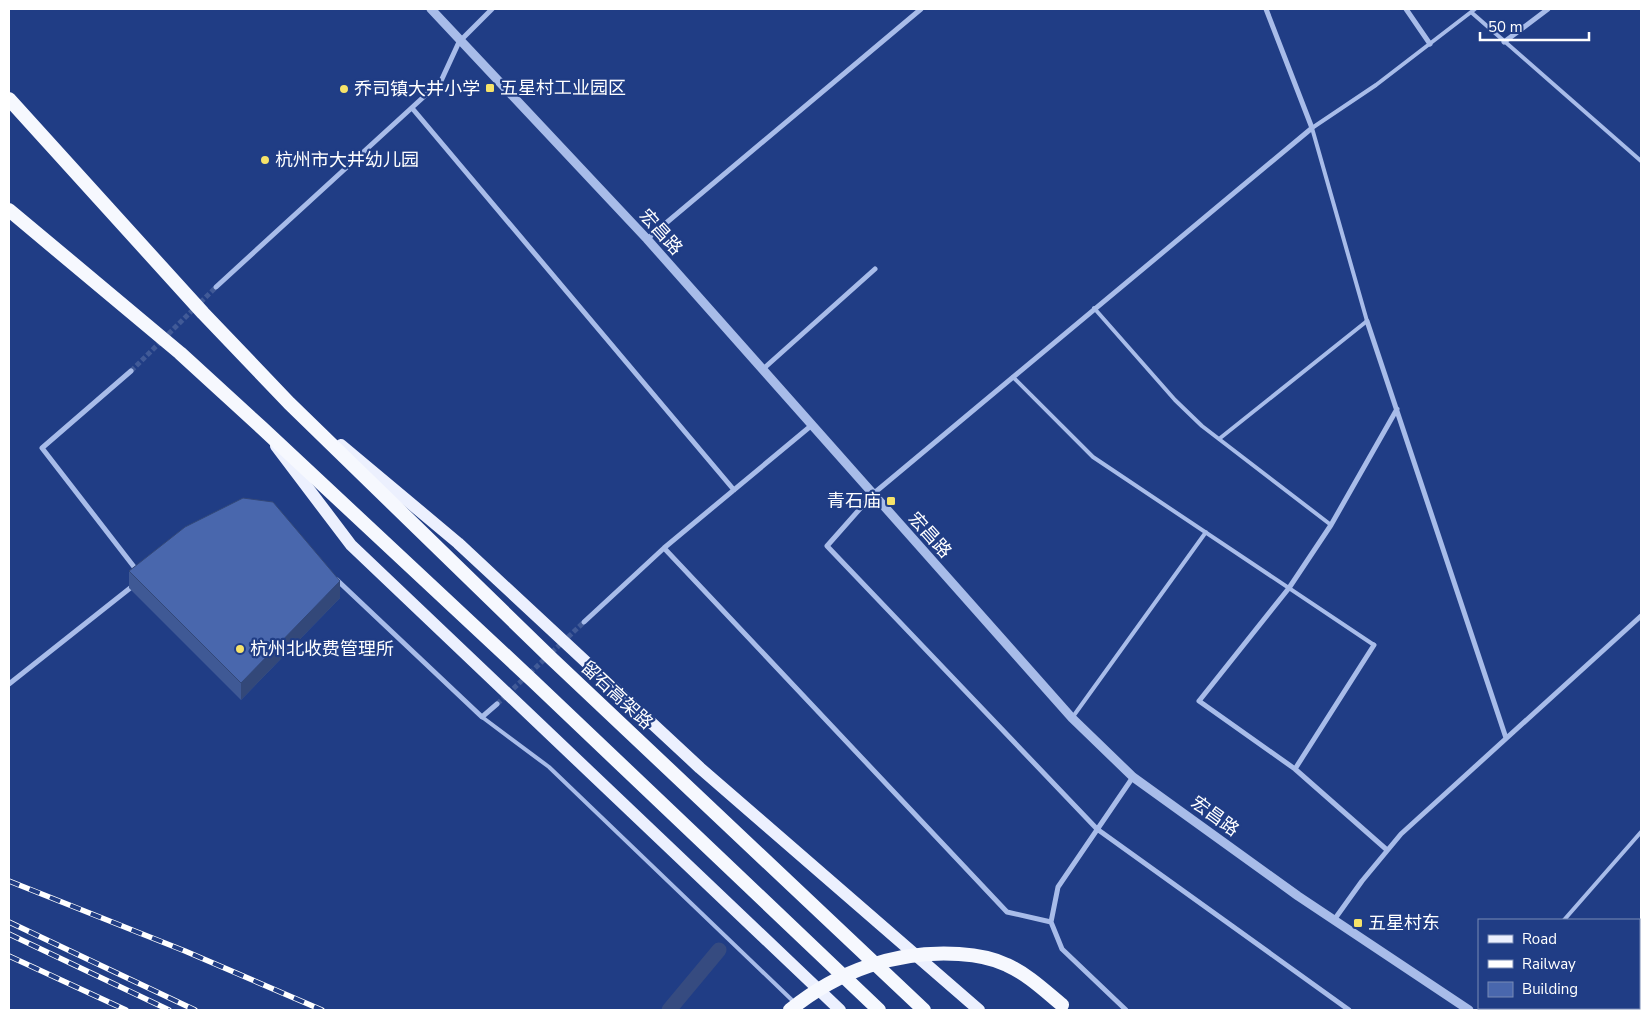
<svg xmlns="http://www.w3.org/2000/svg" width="1650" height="1019" font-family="'Nunito Sans','Noto Sans SC',sans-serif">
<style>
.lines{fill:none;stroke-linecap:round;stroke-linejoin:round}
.canal{stroke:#364b80;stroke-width:15}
.minor-tunnel{stroke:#415a97;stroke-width:5;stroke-dasharray:5 2.5;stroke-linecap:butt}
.service{stroke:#a8bce9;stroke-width:4}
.minor{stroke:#a8bce9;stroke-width:5}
.tertiary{stroke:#a8bce9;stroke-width:9}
.primary{stroke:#ecf0fe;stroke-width:12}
.trunk{stroke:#f6f8fe;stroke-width:14}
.rail-casing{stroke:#fff;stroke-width:5.5}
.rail{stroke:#203d85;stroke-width:4;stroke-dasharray:11;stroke-linecap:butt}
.trunk-bridge{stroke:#f6f8fe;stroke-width:14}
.wall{fill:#3f5995}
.shaded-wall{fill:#334879}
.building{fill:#4967ad;stroke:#334879}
.poi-dot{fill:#f7e369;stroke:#203d85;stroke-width:2}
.labels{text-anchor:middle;stroke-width:4.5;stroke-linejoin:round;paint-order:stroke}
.poi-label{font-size:18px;fill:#fff;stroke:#203d85;text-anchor:start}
.street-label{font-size:18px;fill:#fff;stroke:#203d85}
</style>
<rect width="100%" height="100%" fill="#203d85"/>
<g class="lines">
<path class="canal" d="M669,1010L719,950"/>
<path class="minor-tunnel" d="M131,371L216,287
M497,704L584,622"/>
<path class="service" d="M1471,12L1641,161
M1094,308L1175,400L1202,426L1331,525
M1013,377L1093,457L1374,645
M1219,439L1367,321L1312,128L1376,85L1475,9
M482,717L549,767L794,1002
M1072,718L1206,532
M1564,920L1641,832
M1498,1010L1499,1008"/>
<path class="minor" d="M1266,9L1312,128L873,494L827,546L1097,829L1349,1010
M1406,9L1430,44
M1504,42L1548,9
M412,108L734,490
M647,239L921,9
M216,287L441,81L459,42L492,9
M1367,321L1506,738
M762,370L875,269
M131,371L42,448L138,572
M664,548L1007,912L1051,922
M337,580L482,717L497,704
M584,622L664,548L812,425
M1374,645L1295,769L1387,850
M9,684L134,585
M1295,769L1199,701L1289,588L1331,525L1397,409
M1334,920L1362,881L1401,834L1641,616
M1126,1010L1062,949L1051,922L1058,887L1133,777"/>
<path class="tertiary" d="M431,9L647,239L1072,718L1133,777L1298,896L1469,1010"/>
<path class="primary" d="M341,445L458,543L700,768L979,1010
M276,446L351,545L840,1010"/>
<path class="trunk" d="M9,99L203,313L289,403L551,658L924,1010
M9,210L180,353L262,428L533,681L879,1010"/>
<g class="rail-casing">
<path id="rail" d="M9,881L185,951L322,1010
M9,922L195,1010
M9,934L169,1010
M9,956L126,1010"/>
</g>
<use href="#rail" class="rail"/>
<path class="trunk-bridge" d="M790,1010C838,971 896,950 959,954C975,955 991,957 1007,965C1027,974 1044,990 1062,1005"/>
</g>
<path class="wall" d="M129,571L340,598L241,700L129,588Z"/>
<path class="shaded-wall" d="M340,581V598L241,700V683Z"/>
<path class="building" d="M243,498L273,502L340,581L241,683L129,571L185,527Z"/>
<g class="poi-dot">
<rect x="485" y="83" width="10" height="10" rx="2.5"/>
<circle cx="344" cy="89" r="5"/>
<circle cx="265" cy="160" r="5"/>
<rect x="886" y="496" width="10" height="10" rx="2.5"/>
<circle cx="240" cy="649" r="5"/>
<rect x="1353" y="918" width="10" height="10" rx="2.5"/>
</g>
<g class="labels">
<g class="poi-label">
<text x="500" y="94">五星村工业园区</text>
<text x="354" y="95">乔司镇大井小学</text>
<text x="275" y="166">杭州市大井幼儿园</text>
<text x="881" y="507" text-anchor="end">青石庙</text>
<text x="250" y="655">杭州北收费管理所</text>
<text x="1368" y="929">五星村东</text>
</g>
<g class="street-label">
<text transform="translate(661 232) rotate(48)" y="6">宏昌路</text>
<text transform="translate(930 535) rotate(48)" y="6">宏昌路</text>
<text transform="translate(617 695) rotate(43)" y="6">留石高架路</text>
<text transform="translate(1215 816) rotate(36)" y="6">宏昌路</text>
</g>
</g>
<rect width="1650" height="1019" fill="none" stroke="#ffffff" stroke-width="20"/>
<rect x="1478" y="919" width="162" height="90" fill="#203d85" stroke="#798bb6"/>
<rect x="1488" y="935" width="25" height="8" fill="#ecf0fe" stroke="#798bb6"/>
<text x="1522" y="944" font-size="15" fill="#ffffff">Road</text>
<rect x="1488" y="960" width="25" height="8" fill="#ffffff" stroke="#798bb6"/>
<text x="1522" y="969" font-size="15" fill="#ffffff">Railway</text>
<rect x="1488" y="982" width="25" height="15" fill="#4967ad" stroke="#798bb6"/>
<text x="1522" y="994" font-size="15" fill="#ffffff">Building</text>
<path d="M1480 32v8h109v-8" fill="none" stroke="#ffffff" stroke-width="2.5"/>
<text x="1488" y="32" font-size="15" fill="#ffffff" stroke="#203d85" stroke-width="4" paint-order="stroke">50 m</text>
</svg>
